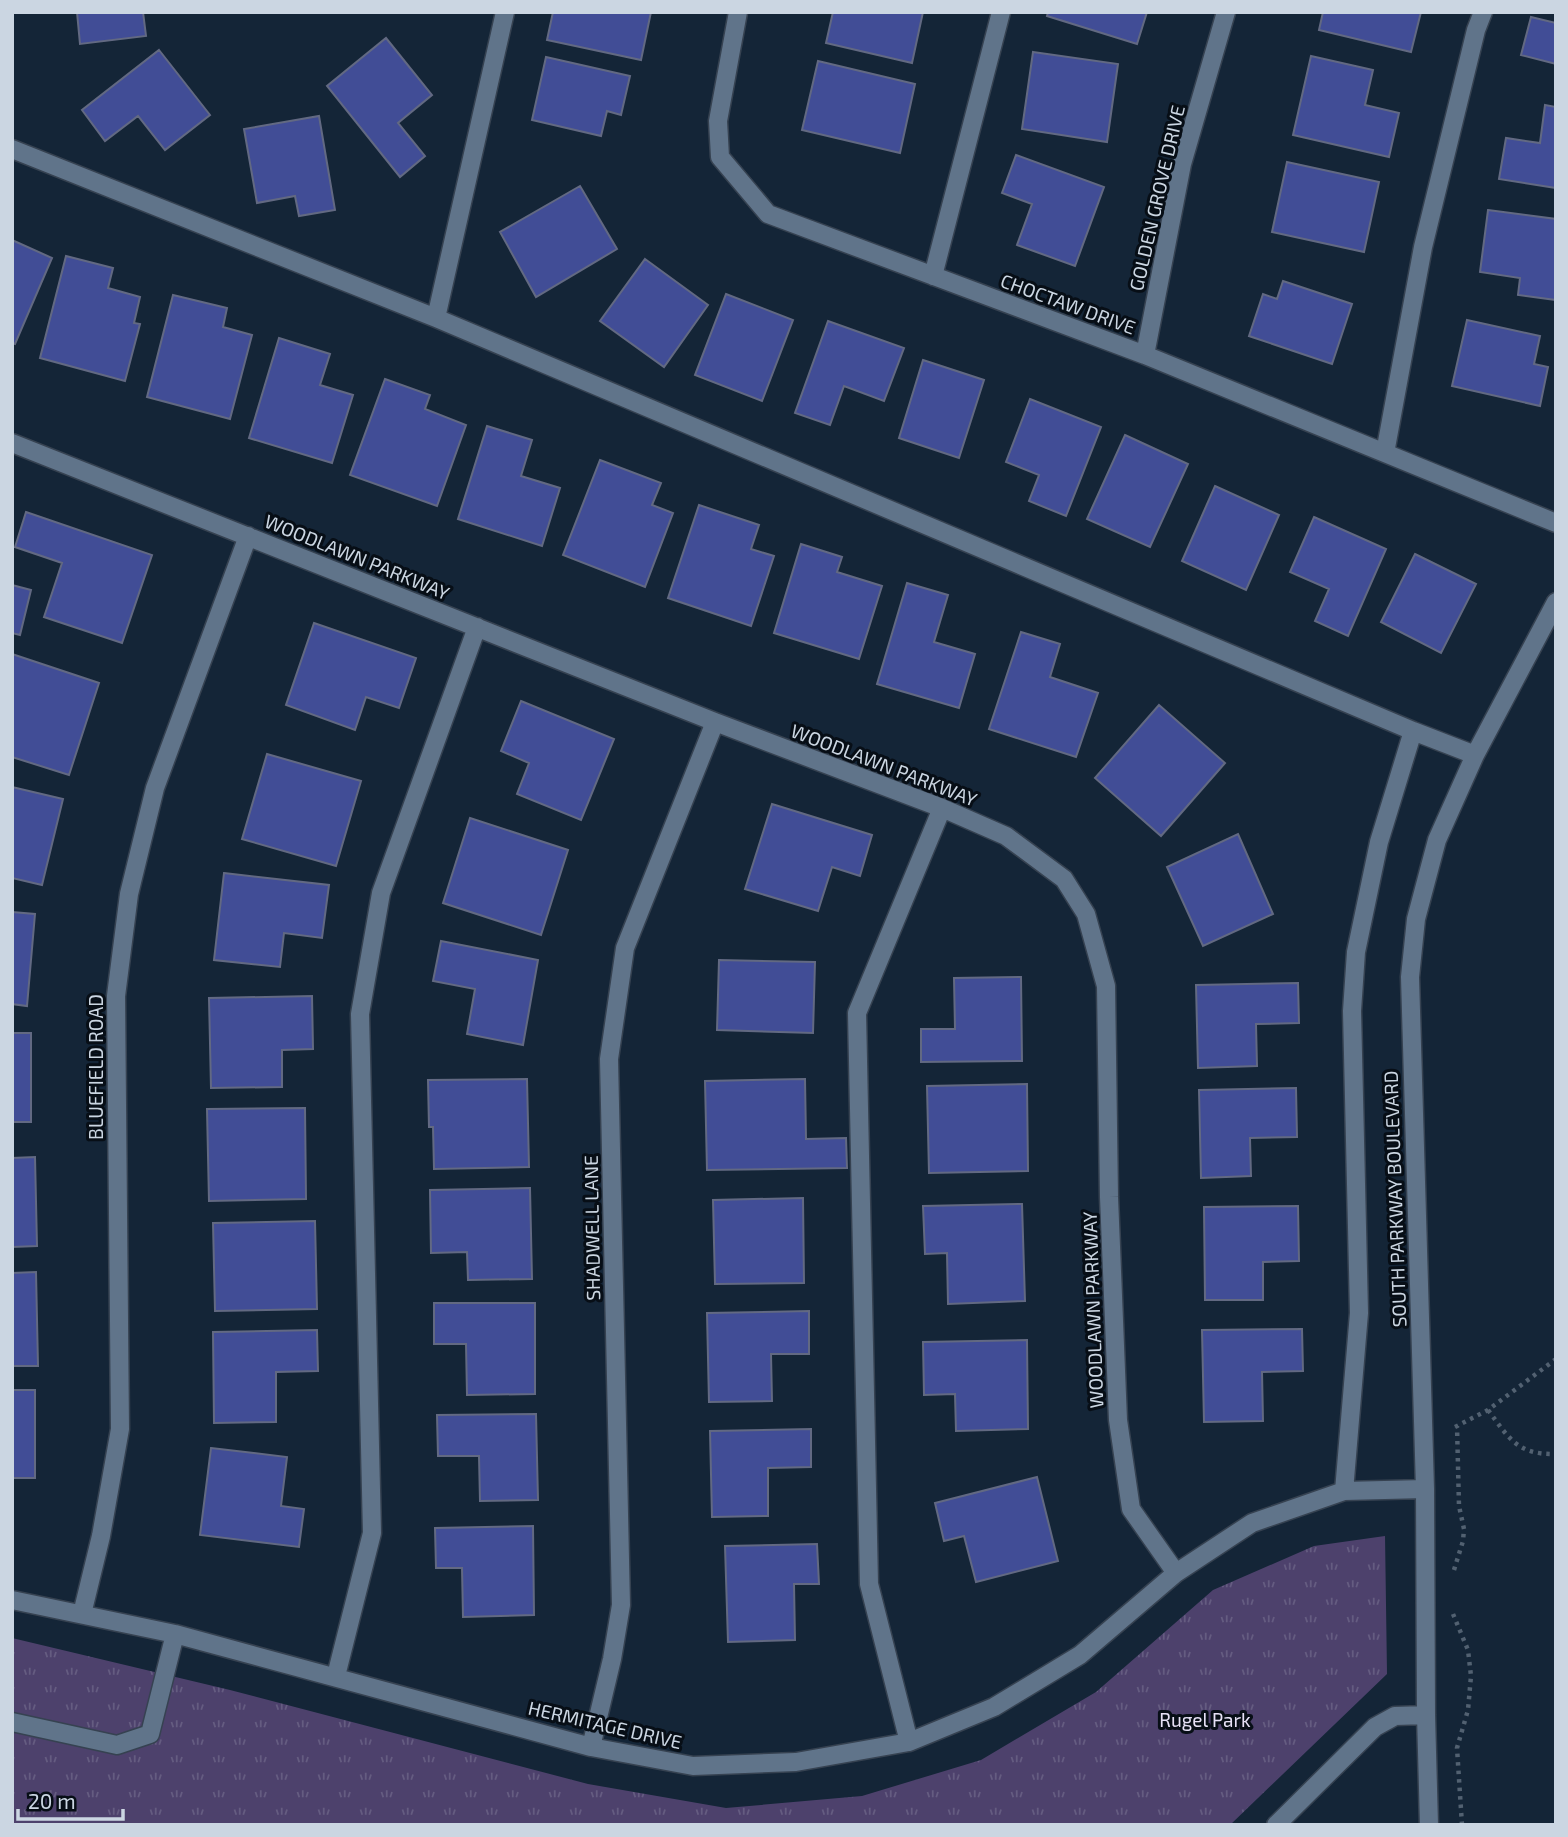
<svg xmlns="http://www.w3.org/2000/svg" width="1568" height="1837" font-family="'Exo 2',sans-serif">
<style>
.park{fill:url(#park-tufts)}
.building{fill:#414d96;stroke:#626982;stroke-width:2}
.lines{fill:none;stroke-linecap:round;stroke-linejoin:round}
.minor-casing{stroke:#364251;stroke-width:21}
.path{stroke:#526171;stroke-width:4.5;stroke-dasharray:3.5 5;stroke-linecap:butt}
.minor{stroke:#60748a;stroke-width:18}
.labels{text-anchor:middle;stroke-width:6;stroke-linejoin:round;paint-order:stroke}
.street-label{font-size:19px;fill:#cbd6e2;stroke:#070e16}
.park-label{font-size:19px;fill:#e6e1f6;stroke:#070e16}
</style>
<defs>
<pattern id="park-tufts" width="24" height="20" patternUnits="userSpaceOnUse" patternTransform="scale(1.75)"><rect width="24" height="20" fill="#4d416c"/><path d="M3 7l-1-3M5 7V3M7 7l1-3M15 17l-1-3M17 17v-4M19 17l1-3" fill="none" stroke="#655c81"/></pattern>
</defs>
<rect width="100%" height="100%" fill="#142537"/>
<path class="park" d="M1385,1536L1387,1674L1230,1825H12V1638L230,1690L588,1784L726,1808L862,1796L981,1760L1096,1692L1213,1590L1314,1546Z"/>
<path class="building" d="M77,12H143L146,36L80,44Z
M553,12H651L641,60L547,40Z
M833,12H923L912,63L826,43Z
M1048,12H1147L1137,44L1047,16Z
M1323,12H1421L1411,52L1319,30Z
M1531,17L1556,23V64L1521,55Z
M386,38L432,95L398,123L425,156L400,177L327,86Z
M159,50L210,115L165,150L138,116L105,141L82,110Z
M1033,52L1118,64L1107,142L1022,129Z
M1311,56L1373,70L1365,105L1399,113L1389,157L1293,135Z
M546,57L630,76L621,115L607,111L601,136L532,120Z
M818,61L915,84L900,153L802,130Z
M1545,105L1556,107V188L1499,179L1506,138L1540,143Z
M319,116L335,210L299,216L295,196L257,203L244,129Z
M1016,155L1104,187L1075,266L1017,245L1032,204L1002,193Z
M1287,162L1379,182L1364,252L1272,232Z
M580,186L617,249L536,297L500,232Z
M1488,210L1556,219V300L1518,295L1520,278L1480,272Z
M12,240L52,258L15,344L12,343Z
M66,256L113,268L108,288L140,297L134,323L140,324L125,381L40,358Z
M645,259L708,305L664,367L600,321Z
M1283,281L1352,304L1332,364L1249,336L1263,294L1277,299Z
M726,294L793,320L762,401L695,375Z
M173,295L227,308L223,327L252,335L230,419L147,397Z
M1467,320L1540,336L1534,364L1548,367L1540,406L1452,386Z
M828,321L904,348L884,401L844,386L830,425L795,413Z
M279,338L330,354L320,385L353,395L332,463L249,438Z
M923,360L984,380L959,458L899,438Z
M385,379L430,395L425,409L466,425L437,506L350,475Z
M1030,399L1101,427L1066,516L1029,501L1039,475L1006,462Z
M487,426L532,440L521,476L560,488L542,546L458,519Z
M1125,435L1188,464L1150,547L1087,519Z
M600,460L661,483L652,505L673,513L645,587L563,555Z
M1215,486L1279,515L1246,590L1182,561Z
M699,505L759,525L751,549L774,556L751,626L668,598Z
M26,512L152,555L122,643L44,617L62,563L15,547Z
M1314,517L1386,549L1348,636L1315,621L1329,589L1290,572Z
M801,544L842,557L837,572L882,586L859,659L774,633Z
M1415,554L1476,584L1441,653L1381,622Z
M907,583L948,595L934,642L975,654L959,708L877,684Z
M12,585L31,590L20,635L12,633Z
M314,623L416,658L399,708L366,697L355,730L286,705Z
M1021,632L1060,644L1050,677L1098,693L1076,757L989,729Z
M12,654L99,683L69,775L12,757Z
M521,701L614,739L581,820L517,794L529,763L501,751Z
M1159,705L1225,763L1161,836L1095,778Z
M267,754L361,781L336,866L242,839Z
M12,787L63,799L42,885L12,878Z
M772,804L872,835L860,876L832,867L818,911L745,889Z
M470,818L568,850L541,935L443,903Z
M1238,834L1273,914L1203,946L1167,867Z
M224,873L329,885L322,938L284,933L280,967L214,960Z
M12,912L35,914L27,1006L12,1004Z
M441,941L538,960L523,1045L467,1034L475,989L433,981Z
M719,960L815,962L813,1033L717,1030Z
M1021,977L1022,1061L921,1062V1029H955L954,978Z
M1298,983L1299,1023L1256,1024L1257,1066L1198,1068L1196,985Z
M312,996L313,1049L282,1050V1087L211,1088L209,998Z
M12,1033H31V1122H12Z
M527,1079L529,1167L434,1169L433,1127H429L428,1080Z
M805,1079L806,1139L846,1138L847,1168L707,1170L705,1081Z
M1027,1084L1028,1171L929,1173L927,1086Z
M1296,1088L1297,1137L1250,1138L1251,1176L1201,1178L1199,1090Z
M305,1108L306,1199L209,1201L207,1109Z
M35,1157L37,1246L12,1247V1158Z
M530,1188L532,1279L468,1280L467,1252L431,1253L430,1190Z
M803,1198L804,1283L715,1284L713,1200Z
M1022,1204L1025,1301L948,1304L947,1253L925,1254L923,1206Z
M1298,1206L1299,1261L1263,1262V1300H1205L1204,1207Z
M315,1221L317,1309L215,1311L213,1223Z
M36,1272L38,1366H12V1273Z
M434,1303H535V1394L467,1395L466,1344H434Z
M809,1311V1354H771L772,1401L709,1402L707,1313Z
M1302,1329L1303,1371L1262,1372L1263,1421L1204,1422L1202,1330Z
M317,1330L318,1371L276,1372V1422L214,1423L213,1332Z
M1027,1340L1028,1429L956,1431L955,1394L924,1395L923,1342Z
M12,1390H35V1478H12Z
M536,1414L538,1500L480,1501L479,1456H438L437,1415Z
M811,1429V1467L768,1468V1516L712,1517L710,1431Z
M211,1448L287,1457L281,1506L304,1509L299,1547L200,1535Z
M1037,1477L1058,1561L976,1582L964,1536L944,1541L935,1503Z
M533,1526L534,1615L463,1617L462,1568H436L435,1528Z
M817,1544L819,1584H794L795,1640L728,1642L725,1546Z"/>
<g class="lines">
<g class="minor-casing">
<path id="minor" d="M738,12L718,121L720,157L768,214L1145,355L1556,523
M12,149L436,318L1413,731L1475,755
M933,276L1001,12
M436,318L505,12
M1145,355L1182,164L1226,12
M12,443L715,722L942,808L1006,836L1064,879L1086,914L1106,986L1109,1197L1118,1420L1131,1509L1176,1573
M1385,453L1423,247L1476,30L1483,12
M1344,1491L1359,1313L1352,1011L1356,952L1379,842L1413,731
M12,1600L175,1634L591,1747L693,1766L796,1762L909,1742L994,1707L1080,1655L1176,1573L1252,1523L1344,1491L1425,1489
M82,1614L101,1536L120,1429L116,996L129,894L155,788L248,536
M336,1676L372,1533L360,1014L381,893L477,627
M12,1722L117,1745L150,1734L175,1634
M909,1742L869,1584L857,1013L942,808
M591,1747L612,1659L621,1605L609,1059L625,948L715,722
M1276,1825L1375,1727L1395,1716L1426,1715
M1429,1825L1426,1715L1425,1489L1410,977L1416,919L1437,840L1475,755L1556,602"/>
</g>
<path class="path" d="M1488,1410C1509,1438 1517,1455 1556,1454
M1455,1427L1488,1410L1556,1359
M1454,1570L1463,1541L1464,1529L1459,1506L1457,1426
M1453,1614L1468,1650L1471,1676L1468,1710L1457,1748L1462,1825"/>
<use href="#minor" class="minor"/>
</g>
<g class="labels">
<g class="street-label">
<text transform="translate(1157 198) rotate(-77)" y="7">GOLDEN GROVE DRIVE</text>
<text transform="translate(1068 304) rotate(20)" y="7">CHOCTAW DRIVE</text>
<text transform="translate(357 557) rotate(22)" y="7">WOODLAWN PARKWAY</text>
<text transform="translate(884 765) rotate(21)" y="7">WOODLAWN PARKWAY</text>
<text transform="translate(96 1067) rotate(-90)" y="7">BLUEFIELD ROAD</text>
<text transform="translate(1395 1199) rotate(-92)" y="7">SOUTH PARKWAY BOULEVARD</text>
<text transform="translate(592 1228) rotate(-91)" y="7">SHADWELL LANE</text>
<text transform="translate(1093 1310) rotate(-92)" y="7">WOODLAWN PARKWAY</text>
<text transform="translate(605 1725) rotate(13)" y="7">HERMITAGE DRIVE</text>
</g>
<g class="park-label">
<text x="1205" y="1727">Rugel Park</text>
</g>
</g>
<rect width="1568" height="1837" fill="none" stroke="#cbd6e2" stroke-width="28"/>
<path d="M18 1809v10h105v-10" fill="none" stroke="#cbd6e2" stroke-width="3.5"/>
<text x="28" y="1809" font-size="21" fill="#cbd6e2" stroke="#070e16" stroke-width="5" paint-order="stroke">20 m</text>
</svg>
